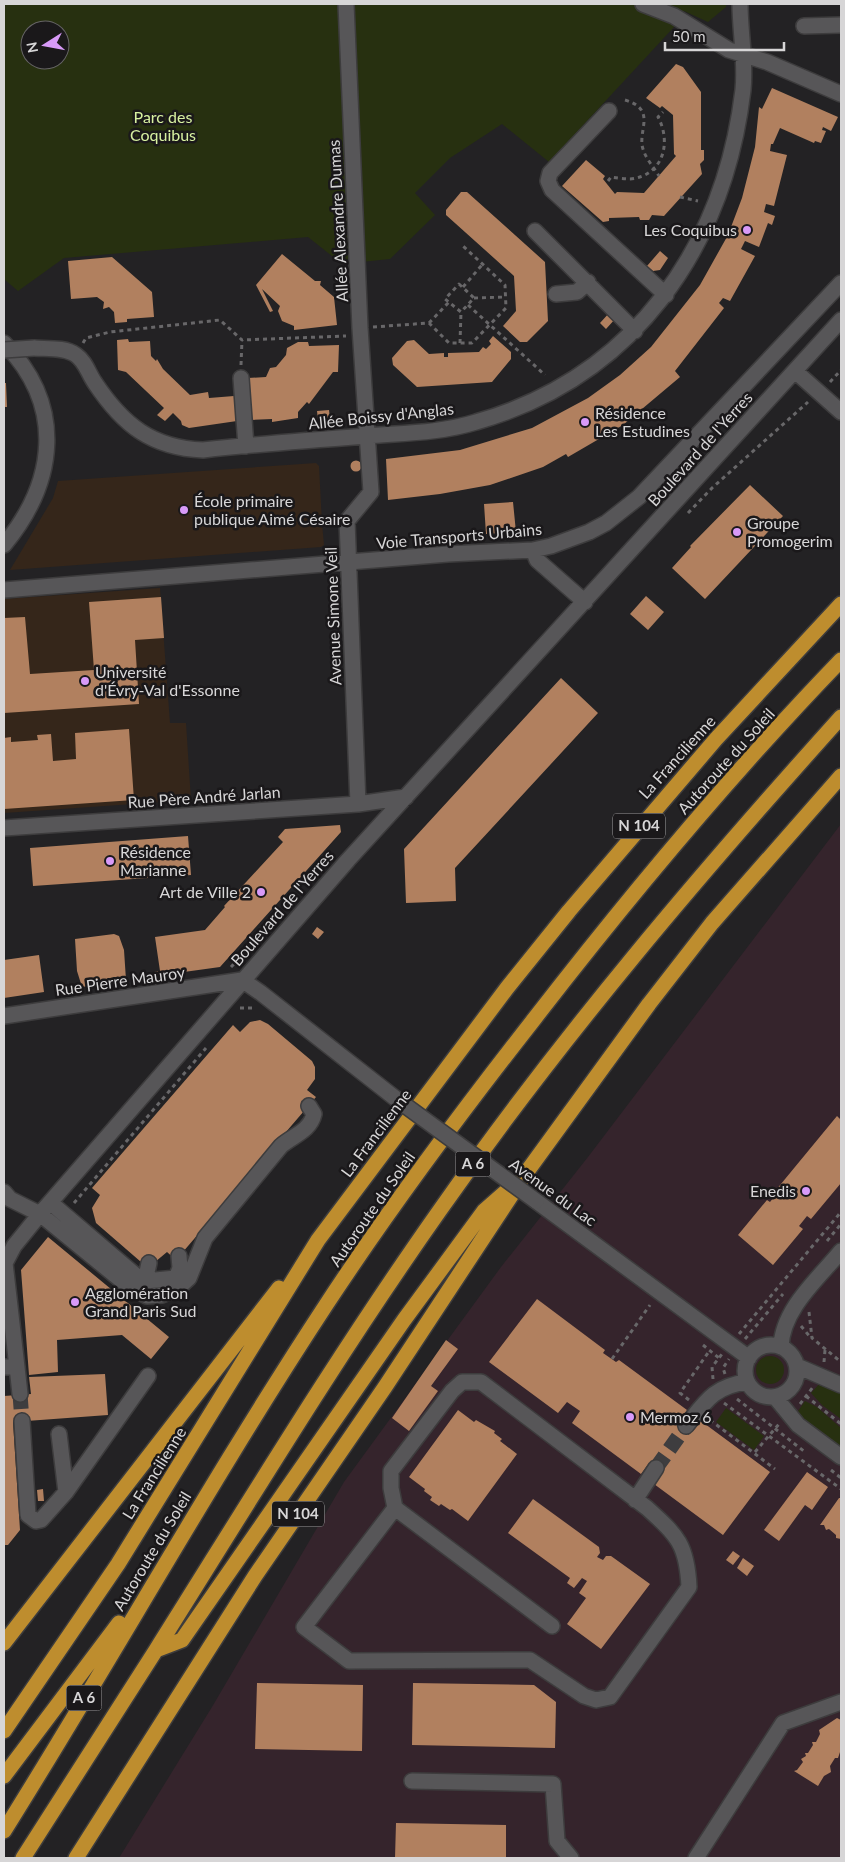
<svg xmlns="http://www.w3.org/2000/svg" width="845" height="1862" font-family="Lato,sans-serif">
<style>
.commercial{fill:#35242c}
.education{fill:#35261a}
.green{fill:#273010;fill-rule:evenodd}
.building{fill:#b1805f}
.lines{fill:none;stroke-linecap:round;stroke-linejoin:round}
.minor-tunnel{stroke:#3e3d3f;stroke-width:15;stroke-dasharray:15 8;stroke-linecap:butt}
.minor-casing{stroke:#3d3c3d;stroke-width:18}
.highway-casing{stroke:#3d3c3d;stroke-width:18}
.path{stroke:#686769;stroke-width:3;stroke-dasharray:4 4;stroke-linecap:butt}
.minor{stroke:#575658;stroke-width:15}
.highway{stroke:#be8d2e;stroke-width:15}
.minor-bridge-casing{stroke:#3d3c3d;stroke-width:18;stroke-linecap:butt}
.minor-bridge{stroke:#575658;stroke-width:15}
.poi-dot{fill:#d89af8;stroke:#1a181a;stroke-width:2}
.labels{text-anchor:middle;stroke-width:5;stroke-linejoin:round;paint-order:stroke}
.shield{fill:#1a181a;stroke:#9e9d9e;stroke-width:1}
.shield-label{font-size:15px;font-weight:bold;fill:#d7d6d7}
.park-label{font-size:16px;fill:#d7f0a0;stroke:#1a181a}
.street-label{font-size:16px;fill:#d7d6d7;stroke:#1a181a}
.poi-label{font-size:16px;fill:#d7d6d7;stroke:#1a181a;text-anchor:start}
</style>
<rect width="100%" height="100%" fill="#232224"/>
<path class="commercial" d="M841,824V1858H119L212,1707L344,1482L501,1267L588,1157Z"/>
<path class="education" d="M316,463L319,466L322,523L324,545L321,547L10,570L53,498L58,481Z
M160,588L170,723H186L191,800L4,813V599Z"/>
<path class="green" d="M4,4H726V7L708,22L684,11L674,27L549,162L502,124L450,158L415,193L435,215L390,259L342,264L308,237L64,258L18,291L4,279ZM30,30H60V60H30Z
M756 1370a14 14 0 1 1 28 0a14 14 0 1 1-28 0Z
M821,1382L841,1393V1419L822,1405L811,1393Z
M805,1401L817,1407L841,1428V1450L796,1414Z
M726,1408L764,1436L754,1450L716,1422Z"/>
<path class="building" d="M676,64L683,67L701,92V150H704V160L700,164L702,174L664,216L652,215L649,220H640L639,217L609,218V221L603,222L562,186L586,160L605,176L603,179L615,194L617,192L644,193L676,156L674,154L673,115L662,106L660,108L646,98Z
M772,88L838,117L831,131L823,127L822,130L826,131L821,143L815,141L814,143L780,128L773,144H771L770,151L787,155L774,206L766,204L764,212L775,216L772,225L768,223L759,247L745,241L741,249L755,256L730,301L723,298L719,303L724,308L675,371L680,377L623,425L568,457L566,454L543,467L490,485L440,494L388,500L386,459L460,450L532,428L588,398L620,375L651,347L700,285L728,235L742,198L755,147L759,107L762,109Z
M461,192H467L545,262L548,321L527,342H520L503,326L516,311L514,276L446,215V210Z
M660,251L668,258L660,270L653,271L647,266Z
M282,254L315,281H321L320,285L334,297L337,325L294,330V326L282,321L278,311L280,306L262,289L273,311L270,312L256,285Z
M112,257L152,292L154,317L127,319V322L115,323L114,312L109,307L103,309L104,302L97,297L71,299L68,261Z
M610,312L616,318L606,329L600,323Z
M493,336L511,352V359L492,382L417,387L393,365L392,358L407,341L414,340L429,354L444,353V357H448V353L479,352L483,347L486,349L491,344L489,341Z
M128,339L129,342L150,341L151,356L156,361L157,359L163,369L190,395L208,392L209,398L234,396L237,421L189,428L182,425L181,421L173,413L165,421L157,415L164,408L126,372L118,370L117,340Z
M298,342H308L309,346L339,345L338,372H333L309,404L307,402L298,412V418L272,422V419L251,420L248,378L266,377L270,368L276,367L286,355L287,348Z
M4,383H6L7,407H4Z
M329,410L330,419L318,420L317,411Z
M350.5 466a5.5 5.5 0 1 1 11 0a5.5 5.5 0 1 1-11 0Z
M750,485L783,516L705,599L672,568L691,547L690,546Z
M513,502L516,532L486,534L484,504Z
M646,596L664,612L648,630L630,614Z
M161,597L164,638L135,640L139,704L4,713V618L25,617L30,674L94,670L89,602Z
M561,678L598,713L455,868L456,901L406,903L404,849Z
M129,729L134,800L4,809V738L11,737V742L38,740L37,735L51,734L53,761L76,759L75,733Z
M340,825L341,832L220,967L155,976L154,972L160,971L155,937L205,930L225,907L224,906L283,842L278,837L285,829Z
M188,836L191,875L33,886L30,848Z
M317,927L324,932L318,939L312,934Z
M114,934L119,936L124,950L126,980L82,987L77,971L75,939Z
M39,955L44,992L4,998V960Z
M260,1020L268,1024L312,1061L315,1067V1079L307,1090L316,1097L176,1260L167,1252L155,1262H141L96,1223L92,1208L100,1195L92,1188L233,1025L240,1032L250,1022Z
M837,1116L841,1120V1183L811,1219L807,1216L799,1226L803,1229L773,1265L738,1235L767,1200L770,1202L778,1192L776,1190Z
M48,1237L169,1337L151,1359L122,1335L57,1340L58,1372L29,1375L21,1270Z
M537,1299L605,1350L603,1353L616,1362L619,1360L687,1410L680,1421L686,1426L693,1431L701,1421L770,1472L723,1535L654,1484L662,1473L656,1468L649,1463L641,1474L572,1423L580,1411L567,1402L558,1413L489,1362Z
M446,1340L458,1349L431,1386L438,1391L409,1431L392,1418Z
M105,1374L108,1415L13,1422L20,1530L8,1545H4V1396L31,1394L29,1377Z
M458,1410L474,1422L476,1420L495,1431L494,1433L502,1439L500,1441L517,1454L468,1521L452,1509L450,1510L441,1504L439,1506L430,1500L432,1497L424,1491L425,1489L409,1477Z
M807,1472L828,1487L812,1510L805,1505L779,1541L764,1530Z
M43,1489L44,1501H38L37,1490Z
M839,1498H841V1539L836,1538V1535L829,1529L826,1530L824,1525H820Z
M533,1499L599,1547L600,1553L597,1557L603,1560L606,1556H611L650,1584L601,1649L567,1624L586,1598L579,1593L587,1581L582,1578L574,1588L567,1583L570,1578L508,1533Z
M733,1551L740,1556L733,1565L726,1560Z
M743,1558L754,1566L747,1576L737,1568Z
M257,1683L363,1685L362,1751L255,1749Z
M413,1683L534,1685L556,1702L555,1748L412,1745Z
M837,1718L841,1720V1749L838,1758H835L830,1766L831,1772L824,1776L818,1786L794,1771L797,1770L803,1762L801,1759L806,1756L805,1753H808L813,1745L812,1742H816L820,1734L819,1730Z
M396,1823L506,1825V1858H395Z"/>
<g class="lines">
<path class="minor-tunnel" d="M20,1394L22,1421
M656,1468L686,1426"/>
<g class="minor-casing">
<path id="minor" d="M346,4L360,328L371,492L347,521L358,804
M643,4L674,16L729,50L767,62L841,94
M804,26L841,25
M609,111L550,173L548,181L552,190L666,295
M535,231L635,331
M556,294L577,292L588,282
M4,343C65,405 57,481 4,545
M34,348C47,349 65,347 76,355C86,362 88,373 95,383C123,425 152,448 203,450C258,444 312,440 367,436C403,433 441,433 476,422C634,377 724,248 743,90C746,62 740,31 740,4
M795,371L841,412
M241,378L246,446
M533,550L537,560L585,602
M4,590L448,554L533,550L551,546L589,532L606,523L639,497L841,283
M4,828L358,804L406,797
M242,980L261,993L395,1098
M4,1016L242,980
M4,1192L10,1199L40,1214L127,1285L147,1296L162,1295L177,1289L189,1278L205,1238L281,1146C294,1135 310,1131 314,1114L309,1106
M536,1201L749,1358
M51,1203L140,1279L145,1281L149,1263
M4,1265L14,1246L40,1214L348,860L841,320
M145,1281L176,1278L180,1268L179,1256
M745 1371a26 26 0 1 1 52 0a26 26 0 1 1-52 0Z
M781,1347C782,1309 819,1278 841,1251
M797,1366L841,1385
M4,1367H17L5,1263
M17,1367L20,1394
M775,1397L798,1425L841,1457
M22,1421L28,1515L36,1521L41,1520L66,1492L148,1376
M686,1426C705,1402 714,1386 747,1382
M59,1434L66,1492
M635,1500L656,1468
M395,1508L304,1627L349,1661L530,1660L584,1696L596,1700L610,1697L689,1587C687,1545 678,1536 647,1508L481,1382H462L452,1391L391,1471V1488L395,1508L552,1626
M412,1781L553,1784L557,1841L571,1858
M696,1858L783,1723L841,1702"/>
</g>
<g class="highway-casing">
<path id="highway" d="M4,1643L279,1288
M156,1650L182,1640L404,1320L484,1211L509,1189
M4,1731L118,1564L318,1240L507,988L569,911L716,739L841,604
M4,1776L119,1623
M4,1831C113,1657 213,1477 326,1305C391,1206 462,1111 535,1018C631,894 732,773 841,660
M23,1858C67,1789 112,1720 156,1650C249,1502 339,1353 440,1210C562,1036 699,875 841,717
M76,1858L255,1576L385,1387L526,1173L649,1004L712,923L841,776"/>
</g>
<path class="path" d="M625,100C655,109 640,127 642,145C644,157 653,166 659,176
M608,181L611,177C617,178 624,179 630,179C663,176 672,143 658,117L663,112
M680,197L698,201
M459,284L474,298L461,312L445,299Z
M463,287L482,265
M474,298L506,297
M468,305L545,375
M429,323L449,302
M373,327L429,323L449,343H472L506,308L505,285L463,246
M83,343L86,338L110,332L220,320L242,340L346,336
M460,343L461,312
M241,365L242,340
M830,382L841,370
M688,513L712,488L808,402
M231,967L251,946
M240,1008H256
M74,1203L206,1048
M827,1241L841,1224
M809,1312L812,1338L841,1362
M801,1326L811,1338
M739,1334L841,1212
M745,1339L783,1294
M703,1345L719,1358
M612,1359L650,1305
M824,1362L825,1350
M725,1374L723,1368L729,1359
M713,1379L712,1367L722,1354
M806,1396L841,1424
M737,1399L805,1452
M689,1400L680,1393L710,1350
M724,1403L841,1489
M800,1404L813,1387
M710,1420L775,1469
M755,1452L779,1424
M831,1470L841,1478"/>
<use href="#minor" class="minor"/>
<use href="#highway" class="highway"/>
<g class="minor-bridge-casing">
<path id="minor-bridge" d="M4,350L34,348
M395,1098L536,1201"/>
</g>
<use href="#minor-bridge" class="minor-bridge"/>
</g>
<g class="poi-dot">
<circle cx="747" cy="230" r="5"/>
<circle cx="585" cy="422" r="5"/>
<circle cx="184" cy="510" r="5"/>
<circle cx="737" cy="532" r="5"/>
<circle cx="85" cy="681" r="5"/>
<circle cx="110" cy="861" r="5"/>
<circle cx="261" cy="892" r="5"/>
<circle cx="806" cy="1191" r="5"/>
<circle cx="75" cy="1302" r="5"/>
<circle cx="630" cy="1417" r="5"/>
</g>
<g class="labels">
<g class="shield">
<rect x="613" y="813.5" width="52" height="25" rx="4"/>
<rect x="455.5" y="1151.5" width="35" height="25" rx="4"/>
<rect x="272" y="1501.5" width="52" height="25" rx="4"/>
<rect x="66.5" y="1685.5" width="35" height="25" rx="4"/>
</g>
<g class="shield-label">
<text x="639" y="831">N 104</text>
<text x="473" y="1169">A 6</text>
<text x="298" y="1519">N 104</text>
<text x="84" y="1703">A 6</text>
</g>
<g class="park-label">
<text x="163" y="123">Parc des<tspan x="163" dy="18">Coquibus</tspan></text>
</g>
<g class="street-label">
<text transform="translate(338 221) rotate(-93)" y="6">Allée Alexandre Dumas</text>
<text transform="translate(381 416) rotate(-6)" y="6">Allée Boissy d'Anglas</text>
<text transform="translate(700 449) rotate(-48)" y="6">Boulevard de l'Yerres</text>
<text transform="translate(459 536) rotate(-5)" y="6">Voie Transports Urbains</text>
<text transform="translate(333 616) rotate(-92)" y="6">Avenue Simone Veil</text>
<text transform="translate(677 757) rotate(-48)" y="6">La Francilienne</text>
<text transform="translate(726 761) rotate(-48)" y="6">Autoroute du Soleil</text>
<text transform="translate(204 797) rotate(-4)" y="6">Rue Père André Jarlan</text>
<text transform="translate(282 908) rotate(-49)" y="6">Boulevard de l'Yerres</text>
<text transform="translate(120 981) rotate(-8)" y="6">Rue Pierre Mauroy</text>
<text transform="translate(376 1133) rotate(-53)" y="6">La Francilienne</text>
<text transform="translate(553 1192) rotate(36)" y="6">Avenue du Lac</text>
<text transform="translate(372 1209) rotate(-55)" y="6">Autoroute du Soleil</text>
<text transform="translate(154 1473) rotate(-58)" y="6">La Francilienne</text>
<text transform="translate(152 1551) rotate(-59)" y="6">Autoroute du Soleil</text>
</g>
<g class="poi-label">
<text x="737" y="236" text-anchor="end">Les Coquibus</text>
<text x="595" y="419">Résidence<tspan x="595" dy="18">Les Estudines</tspan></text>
<text x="194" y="507">École primaire<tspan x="194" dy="18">publique Aimé Césaire</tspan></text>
<text x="747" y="529">Groupe<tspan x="747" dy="18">Promogerim</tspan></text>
<text x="95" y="678">Université<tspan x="95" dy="18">d'Évry-Val d'Essonne</tspan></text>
<text x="120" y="858">Résidence<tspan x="120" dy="18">Marianne</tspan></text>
<text x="251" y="898" text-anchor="end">Art de Ville 2</text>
<text x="796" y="1197" text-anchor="end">Enedis</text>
<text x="85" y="1299">Agglomération<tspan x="85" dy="18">Grand Paris Sud</tspan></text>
<text x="640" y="1423">Mermoz 6</text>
</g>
</g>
<rect width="845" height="1862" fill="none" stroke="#d7d6d7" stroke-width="10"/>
<g transform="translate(45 45) rotate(259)"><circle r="24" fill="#1a181a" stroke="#666466"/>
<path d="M0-4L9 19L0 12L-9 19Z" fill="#d89af8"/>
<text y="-8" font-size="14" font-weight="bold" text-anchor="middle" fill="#d7d6d7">N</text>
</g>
<path d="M665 42v8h119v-8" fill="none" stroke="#d7d6d7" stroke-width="2.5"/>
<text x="672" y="42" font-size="15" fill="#d7d6d7" stroke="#1a181a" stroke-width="4" paint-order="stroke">50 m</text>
</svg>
